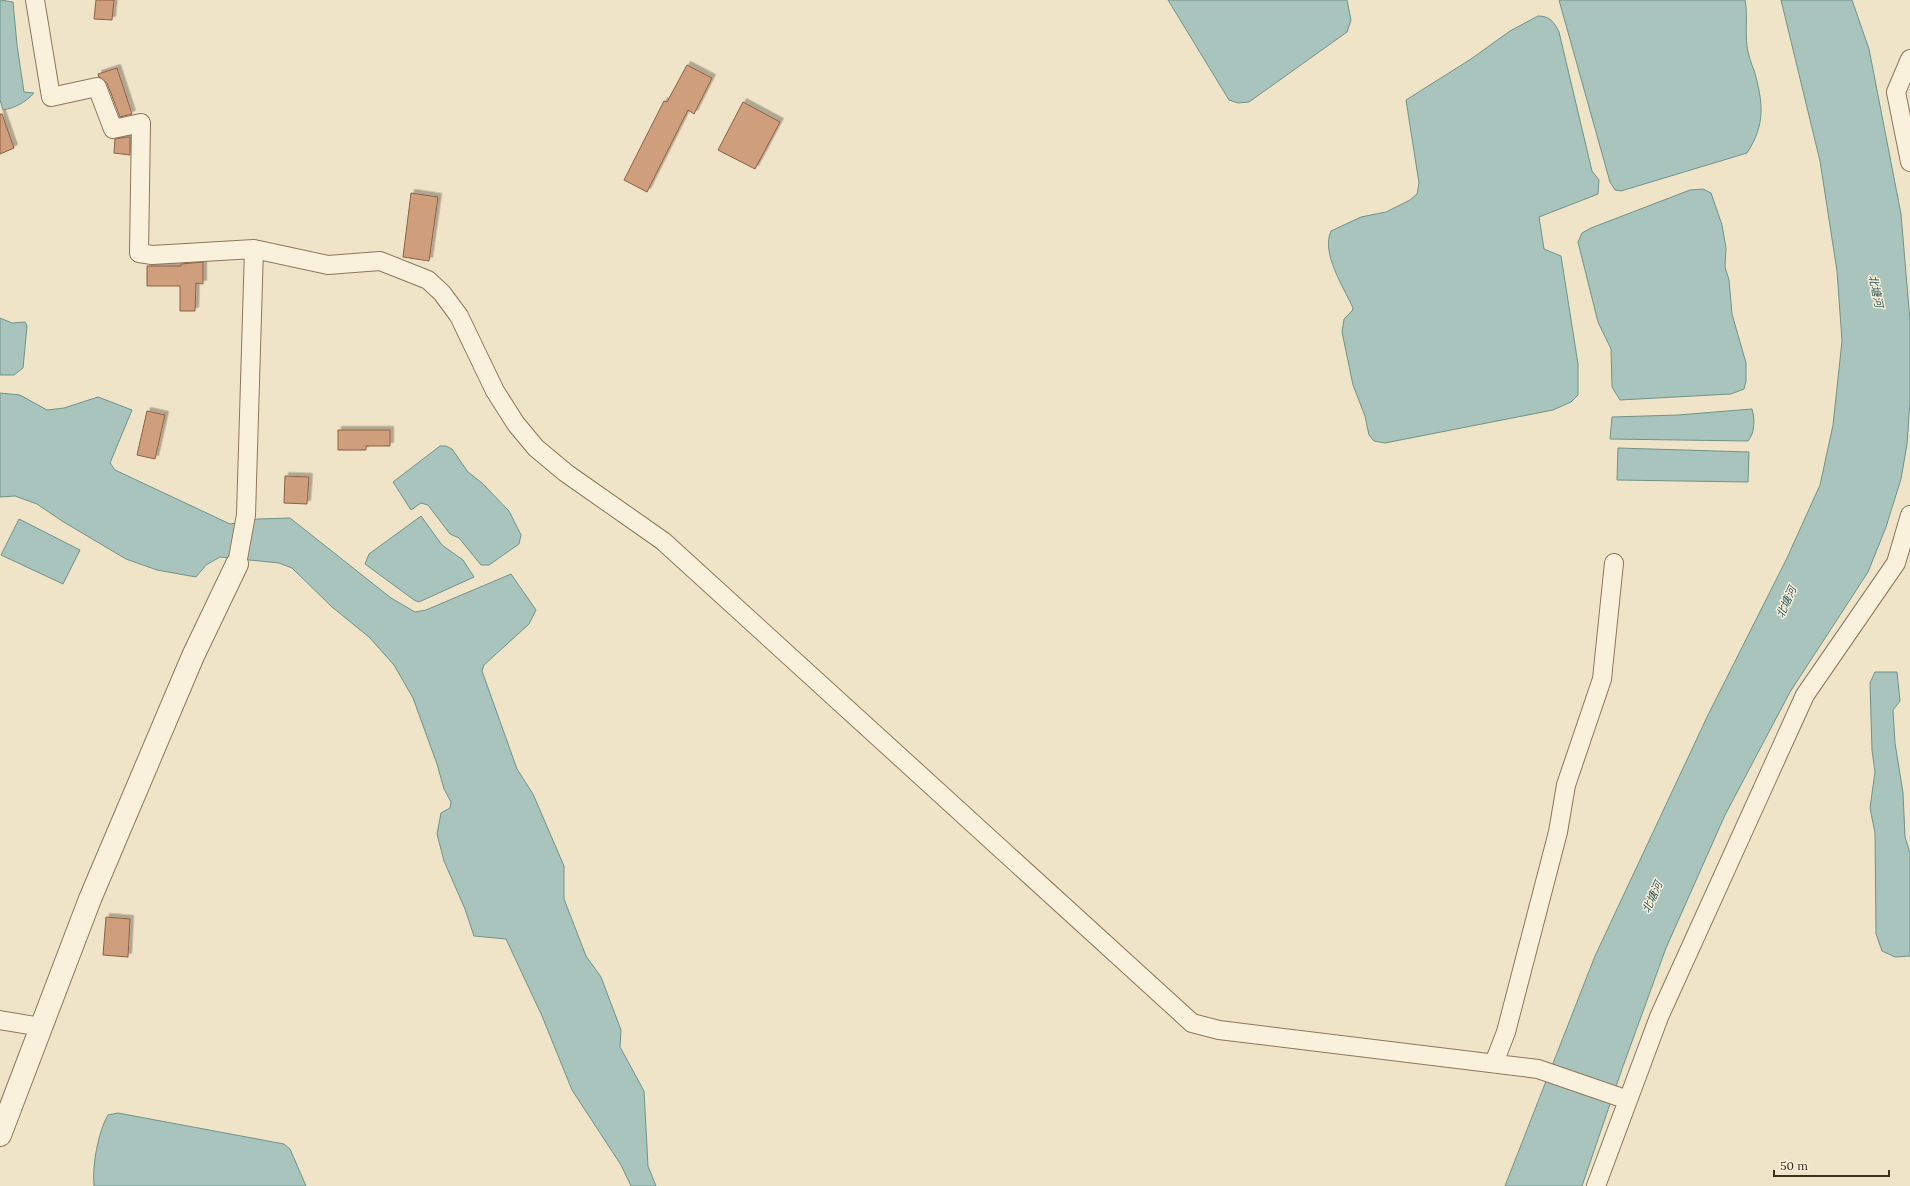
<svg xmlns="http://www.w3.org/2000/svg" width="1910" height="1186" font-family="Lora,'Noto Sans SC',serif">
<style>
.water{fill:#a9c4bc;stroke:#6f938a}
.building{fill:#cf9f7d;stroke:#8d5f41;filter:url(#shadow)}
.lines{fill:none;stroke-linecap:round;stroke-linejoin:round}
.minor-casing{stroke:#8d765c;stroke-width:20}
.tertiary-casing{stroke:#8d765c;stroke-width:24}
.minor{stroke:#faf1dc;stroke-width:18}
.tertiary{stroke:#faf1dc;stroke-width:22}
.labels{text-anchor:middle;stroke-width:3;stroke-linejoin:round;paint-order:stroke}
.water-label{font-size:11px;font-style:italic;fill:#2f5d5a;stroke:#f7eed8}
</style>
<defs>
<filter id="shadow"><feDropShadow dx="3.5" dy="-3.5" stdDeviation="0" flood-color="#0004"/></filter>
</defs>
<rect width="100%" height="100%" fill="#f0e4c8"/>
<path class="water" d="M0,0L13,2L17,45L24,92L34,93C26,102 15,108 3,110L0,100Z
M1168,0H1347L1351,20L1347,32L1249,102L1238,103L1229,100Z
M1559,0H1745C1748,15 1745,31 1747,46C1748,54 1751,63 1754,70C1763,102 1766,124 1747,153L1621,191L1615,190L1610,182Z
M1781,0H1852L1869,49L1901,214L1910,321V401L1907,444L1901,479L1886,527L1868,572L1790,692L1725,815L1666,948L1622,1069L1582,1186H1505L1595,956L1708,715L1787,558L1820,485L1833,425L1842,341L1837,271L1820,161Z
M1538,16C1550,16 1554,22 1559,32L1592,171L1599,180L1598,194L1539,217L1544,249L1561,256L1578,364V395L1571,402L1553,410L1385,443L1374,441L1369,435L1365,416L1353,385L1342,332L1344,319L1352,311L1353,308C1343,286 1321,253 1331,231L1361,217L1386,212L1410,200L1417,194L1419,183L1406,100L1471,59L1510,31Z
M1703,189L1711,193L1722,225L1726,248L1725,267L1729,280L1732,314L1746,363V381L1744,389L1731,394L1620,400L1612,387L1611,349L1598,322L1578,242L1582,233L1591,228L1690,190Z
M0,318L12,323L25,322L27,326L23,368L14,375H0Z
M0,393L20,395L47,410L64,408L98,397L132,410L110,463L115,470L230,524L258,519L290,518L391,598L415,612L426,610L511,574L536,610L529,624L484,665L482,671L517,769L533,794L564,866V899L586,956L601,977L621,1030L620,1047L644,1091L648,1166L656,1186H631L621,1165L572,1090L542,1016L506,939L474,936L465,909L444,861L437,834L441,813L450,808L451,802L444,789L437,764L413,698L394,665L369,637L332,607L292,568L279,563L220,557L206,565L196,577L157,570L126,559L62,521L37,504L15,496L0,497Z
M1752,409C1755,419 1755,433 1748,441L1610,439L1612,417L1678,415Z
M440,446H446L452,449L468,472L482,483L509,511L521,535L519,544L489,565H481L459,538L450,534L428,505L421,503L411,510L393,482Z
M1618,448L1749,452L1748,482L1617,480Z
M421,516L442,545L463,560L474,577L419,602L414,600L365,564L369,554Z
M19,519L80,550L63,584L1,555Z
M1875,672H1897L1900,701L1893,710L1895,743L1903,793L1905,837L1910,853V956L1895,957L1882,951L1876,934L1875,833L1870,808L1875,772L1872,750L1870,683Z
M118,1113L284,1144L290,1149L306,1186H94C92,1166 98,1132 108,1115Z"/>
<path class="building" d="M96,0H114L112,20L94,19Z
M687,65L712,78L694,114L688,110L647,192L624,180L664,101L667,102Z
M117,68L132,114L120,117L107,83L99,77L98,74Z
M743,102L780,122L755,169L718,150Z
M0,114H2L14,148L0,154Z
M127,137H130V155L114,153L115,139Z
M411,193L438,197L429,261L403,257Z
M203,262V284L196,283L195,311H180V286H147V266H181V264Z
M147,411L165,415L155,459L137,455Z
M338,430H390V446H366V450H338Z
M285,476L309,477L307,504L284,503Z
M106,917L130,919L128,957L103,955Z"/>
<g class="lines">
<g class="minor-casing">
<path id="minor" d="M35,0L51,97L97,87L113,129L141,123L139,253L152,255L254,249L246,515L237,564
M1910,59L1896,92L1910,162
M254,249L328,265L380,261L428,280L442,293L459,316L495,391L516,424L536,448L566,473L663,541L1192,1023L1219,1030L1538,1069L1628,1100
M0,1020L41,1027
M1494,1063L1506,1032L1558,832L1566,785L1602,679L1614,563
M1596,1186L1659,1017L1805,695L1896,563L1910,515"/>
</g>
<g class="tertiary-casing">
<path id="tertiary" d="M0,1135L90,899L193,656L237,564"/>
</g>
<use href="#minor" class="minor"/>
<use href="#tertiary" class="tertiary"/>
</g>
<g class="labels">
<g class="water-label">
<text transform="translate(1876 291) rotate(78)" y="4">北塘河</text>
<text transform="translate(1786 602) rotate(-66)" y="4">北塘河</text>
<text transform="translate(1652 897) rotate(-66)" y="4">北塘河</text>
</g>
</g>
<path d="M1774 1170v6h115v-6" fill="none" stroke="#3d2e20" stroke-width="2"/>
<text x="1780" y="1170" font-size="12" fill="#3d2e20" stroke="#f7eed8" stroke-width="3" paint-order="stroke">50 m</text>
</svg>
